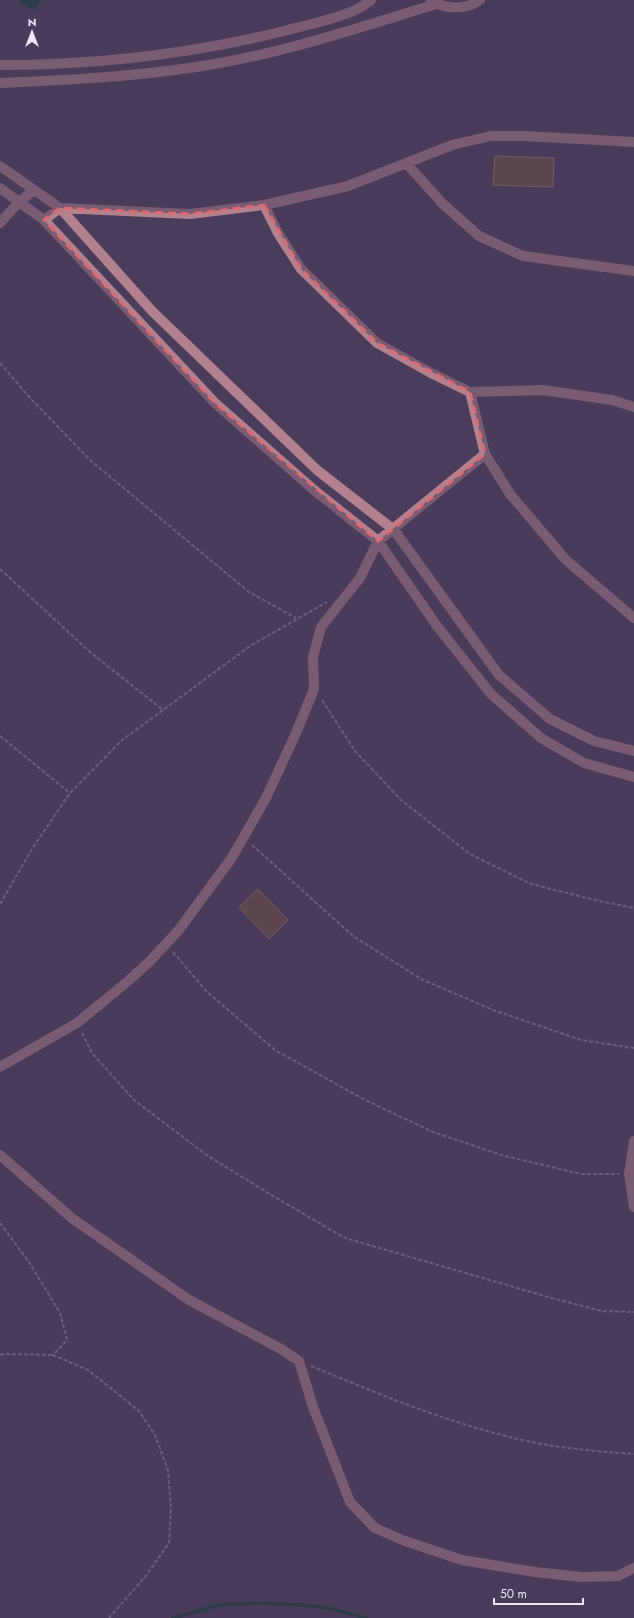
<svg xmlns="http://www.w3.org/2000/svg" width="634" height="1618" font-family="Jost,sans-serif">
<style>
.water{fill:#0e3a34}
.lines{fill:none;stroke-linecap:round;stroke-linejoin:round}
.stream{stroke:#0e3a34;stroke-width:3.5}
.building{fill:#71553c;stroke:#a5866c}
.path{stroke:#938aa3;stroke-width:2;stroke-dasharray:4 2;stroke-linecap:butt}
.minor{stroke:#b3818e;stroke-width:10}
.marked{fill:none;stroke:#de6a71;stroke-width:3;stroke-dasharray:8 5;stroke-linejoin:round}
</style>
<rect width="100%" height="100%" fill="#493d5b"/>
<path class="water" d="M18,0H41L35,10L23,5Z"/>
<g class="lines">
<path class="stream" d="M173,1618L219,1605L254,1603L301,1605L328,1608L366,1618"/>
</g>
<path class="building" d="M495,156L554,158L553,187L493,185Z
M258,889L288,920L269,939L239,907Z"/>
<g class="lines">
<path class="path" d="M0,363L31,399L91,461L249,592L296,618
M0,569L90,652L163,710
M322,700L355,751L401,800L470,854L531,884L595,900L634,908
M0,736L70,793
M252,845L353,936L421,979L493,1010L581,1040L634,1048
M0,904L32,849L70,793L121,741L250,646L327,602
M173,952L207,992L275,1050L363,1099L433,1132L501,1155L581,1174H619
M82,1033L92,1053L134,1100L208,1156L278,1199L345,1238L555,1299L602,1311L634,1312
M0,1223L29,1262L60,1313L67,1340L53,1355L88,1370L139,1411L155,1435L168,1470L171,1509L169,1543L145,1577L109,1618
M0,1355L4,1354L53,1355
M311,1366C374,1392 436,1418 502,1435C545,1447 590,1451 634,1454"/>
<path class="minor" d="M431,0C446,10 466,10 480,0
M0,65C94,65 189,54 280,32C302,26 333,20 353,11C360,8 366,4 371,0
M0,83C66,80 131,77 196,67C278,55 358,28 436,4
M406,163L443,204L479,236L523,256L634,271
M0,166L60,208L152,311L317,470L394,530L499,675L550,719L594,741L634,751
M0,188L44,220L215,403L314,490L378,541L437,626L491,694L541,738L584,763L634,777
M264,205L278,233L301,269L377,343L431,373L470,392L543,390L612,400L634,407
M44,220L60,208L190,214L264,205L348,186L452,145L491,136H524L634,142
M0,223L19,202L34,190
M470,392L485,454L510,494L566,560L634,618
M0,1067L77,1023L127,982L149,962L178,931L231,859L266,798L296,733L314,689L313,657L321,627L360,578L378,541L485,454
M634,1141L629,1174L634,1207
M0,1155L73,1219L189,1300L281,1349L299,1361L313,1407L350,1502L375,1528L405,1541L462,1560L535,1572L582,1577L618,1576L634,1568"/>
</g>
<path d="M0 0H634V1618H0ZM264,205L301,269L377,343L470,392L485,454L378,541L215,403L44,220L60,208L190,214Z" fill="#493d5b" fill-opacity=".55" fill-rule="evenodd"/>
<path class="marked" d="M264,205L301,269L377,343L470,392L485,454L378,541L215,403L44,220L60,208L190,214Z"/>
<g transform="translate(32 32)" stroke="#493d5b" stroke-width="3" paint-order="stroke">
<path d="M0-3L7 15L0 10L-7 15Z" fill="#ece5f8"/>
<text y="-6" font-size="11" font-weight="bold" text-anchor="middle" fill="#ece5f8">N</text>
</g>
<path d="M494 1598v6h89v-6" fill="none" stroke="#ece5f8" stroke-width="2"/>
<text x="500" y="1598" font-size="12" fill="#ece5f8" stroke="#493d5b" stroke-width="3" paint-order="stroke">50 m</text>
</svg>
